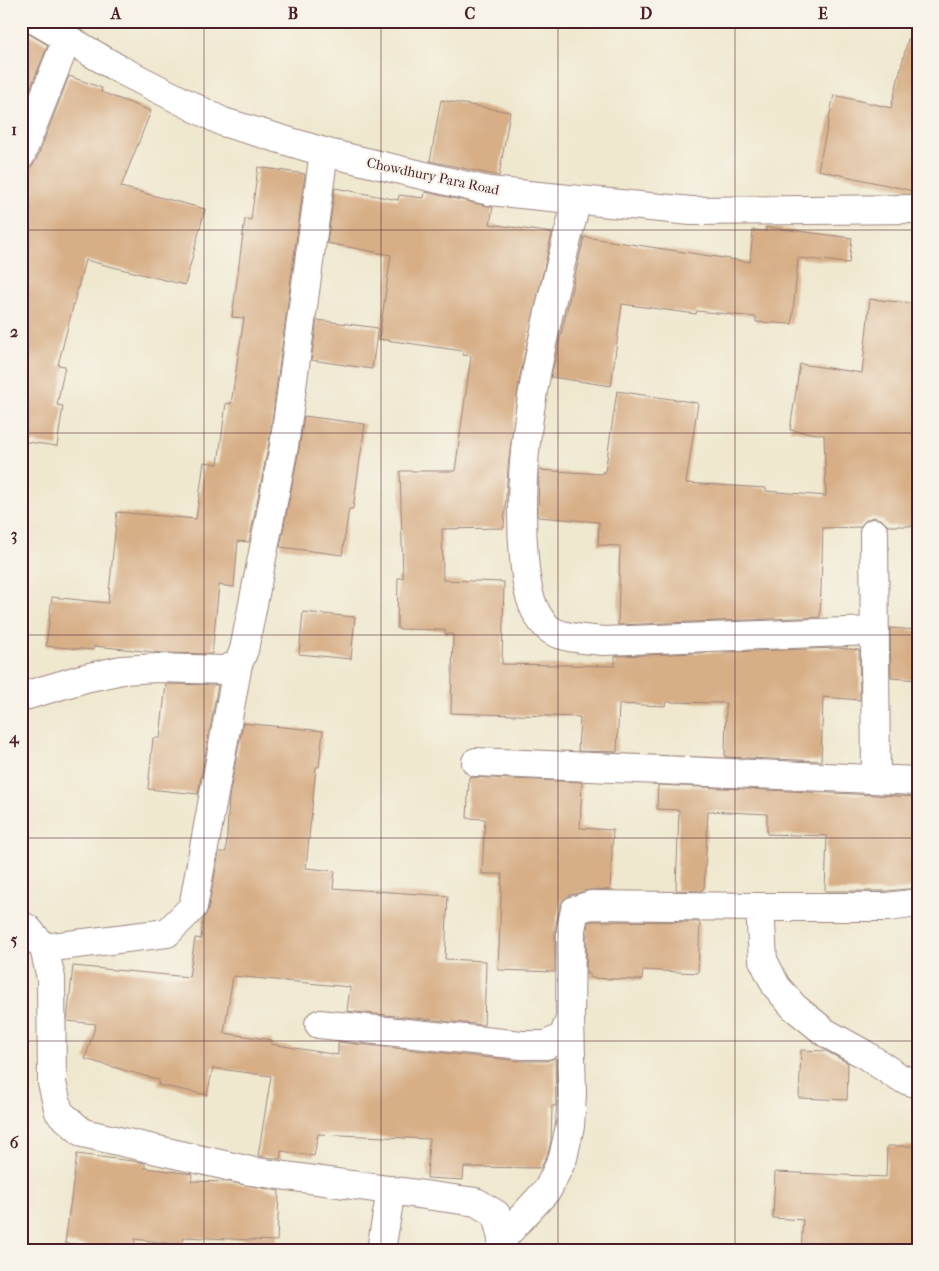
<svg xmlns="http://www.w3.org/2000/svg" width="939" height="1271" font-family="'IM FELL French Canon',serif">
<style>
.building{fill:#d7ae86}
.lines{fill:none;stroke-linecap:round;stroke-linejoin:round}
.minor-casing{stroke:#9c847d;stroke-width:30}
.tertiary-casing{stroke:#9c847d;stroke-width:30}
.minor{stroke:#fff;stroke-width:28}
.tertiary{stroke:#fff;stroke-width:28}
.grid{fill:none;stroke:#4a1f2b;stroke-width:1;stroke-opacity:0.55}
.labels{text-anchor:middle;stroke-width:4.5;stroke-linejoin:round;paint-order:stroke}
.street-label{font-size:14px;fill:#4a1f2b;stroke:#f7f3e8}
.neatline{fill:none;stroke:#4a1f2b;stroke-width:2}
.grid-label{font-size:16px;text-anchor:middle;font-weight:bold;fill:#4a1f2b}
</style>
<rect width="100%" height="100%" fill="#f7f3e8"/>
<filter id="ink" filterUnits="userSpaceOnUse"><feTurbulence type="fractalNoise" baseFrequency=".02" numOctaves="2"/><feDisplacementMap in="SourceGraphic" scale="10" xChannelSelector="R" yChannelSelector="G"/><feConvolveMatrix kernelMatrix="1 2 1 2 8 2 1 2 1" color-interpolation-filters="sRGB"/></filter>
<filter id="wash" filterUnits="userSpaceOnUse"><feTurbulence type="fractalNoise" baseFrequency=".0096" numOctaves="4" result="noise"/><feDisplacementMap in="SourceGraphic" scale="20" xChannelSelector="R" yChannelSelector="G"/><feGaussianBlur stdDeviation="1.12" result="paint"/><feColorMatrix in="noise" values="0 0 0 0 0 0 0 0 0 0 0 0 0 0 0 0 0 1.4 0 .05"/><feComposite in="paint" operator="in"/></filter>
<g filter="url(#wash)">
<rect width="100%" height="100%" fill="#efe8cf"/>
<g id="blocks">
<path class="building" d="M21,21L24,29L29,34L48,45L21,112Z
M908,39L918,40V192L818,170L834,95L891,108Z
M69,76L102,88L101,92L151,111L121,187L205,209L185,285L85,260L58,365L65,366L57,405L63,406L57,446L21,441V170L30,168L36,161Z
M441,100L510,112L499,176L430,161Z
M258,167L305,174L269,443L249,542L238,541L234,587L219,585L212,654L164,653L94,646L93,650L46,646L52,597L108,603L117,512L196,519L204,462L218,464L226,403L231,404L244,318L232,317L245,219L251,220Z
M335,188L398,200L399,195L424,198L425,192L493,207L490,224L552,233L520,375L508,466L504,528L442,529L443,580L504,582L502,664L615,666V656L838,648L859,650L860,700L823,697L821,761L725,757L726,703L666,702L665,706L619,704L617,752L578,751L580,717L451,713L453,634H445V630L397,629L398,578H403L400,471H455L471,356L463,355V351L379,339L391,255L327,243Z
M766,227L852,238L849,263L798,258L792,324L756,322V317L697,311L696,314L622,304L611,386L551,377L584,237L750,262L753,230L766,231Z
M870,299L918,304V526H888L882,520L873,517L866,520L860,527L823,528L820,617L618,625L620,546L598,545L599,522L538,517L539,470L602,474V472H605L617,391L698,403L686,483L766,488V491L826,496L824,435L790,430L800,364L862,373Z
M317,320L378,328L372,369L311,360Z
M304,416L365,424L353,509H349L342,555L280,547L299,449Z
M303,612L355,617L351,659L299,654Z
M890,628L918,630V680L891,678Z
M166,684L218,685L198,794L148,789L153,738H160Z
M243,723L323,731L319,767H316L306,868L335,871L333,888L448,896L445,959L486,961L484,1025L347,1011L350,987L233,976L224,1033L272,1040L271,1044L338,1055V1042L520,1061H546L555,1058L556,1106H552L551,1141L548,1153L541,1168L464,1167L463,1180L427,1178L429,1139L318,1134L314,1156L281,1151V1159L258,1156L271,1076L213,1068L207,1095L158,1085L159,1080L85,1059L96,1024L67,1021L73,966L189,977L195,938L201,939L203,919L208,910L219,852H226L229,797Z
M469,777L582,782L580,828L613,830L610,890L591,889L570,895L564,899L560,906L555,929V972L498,970L502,874H482L485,819L467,818Z
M658,785L918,797V888L887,891H825L827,836L767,834V814L708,811L704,889H702V891L676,890L679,810L657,809Z
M593,921L700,922L698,973L643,970L642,980L590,978V974H586L587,931L588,922Z
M801,1050L826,1051L848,1063L847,1100L799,1098Z
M887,1146H918L917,1250H801L803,1220L773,1218L775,1172L886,1177Z
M77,1154L140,1162L145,1163V1168L192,1174L191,1181L230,1182L279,1191L277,1241L184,1237L183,1245L135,1239L134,1250H119L65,1243Z"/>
</g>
</g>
<g filter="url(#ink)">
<use href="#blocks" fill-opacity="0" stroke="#9c847d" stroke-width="1"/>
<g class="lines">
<g class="minor-casing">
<path id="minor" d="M21,155L67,39
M577,200C548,314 513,439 524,558C526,582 529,611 548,628C561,639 587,639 603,641L874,631
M874,533L876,779
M21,697L85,678L122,670L157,668L224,670L238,664L244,650L284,446L324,152
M476,762L918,781
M760,907L763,960L776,986L794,1007L826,1033L864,1054L900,1078L918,1084
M21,925L28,929L44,948L51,978L52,1083L59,1112L83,1133L250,1171L476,1202L496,1214L502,1239V1250
M44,948L167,933L193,907L238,664
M319,1024L522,1045H546L563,1037L570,1019L571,929L575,910L591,905L760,907H888L918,903
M502,1239L548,1189L563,1158L570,1126L572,1094L570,1019
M381,1250L391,1190"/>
</g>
<g class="tertiary-casing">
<path id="tertiary" d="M37,21L119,69L223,122L324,152L489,191L691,211L918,209"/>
</g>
<use href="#minor" class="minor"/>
<use href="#tertiary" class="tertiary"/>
</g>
</g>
<path class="grid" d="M204,21V1250M381,21V1250M558,21V1250M735,21V1250M21,230H918M21,433H918M21,635H918M21,838H918M21,1041H918"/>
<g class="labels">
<g class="street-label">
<text transform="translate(433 176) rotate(12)" y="5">Chowdhury Para Road</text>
</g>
</g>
<rect width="939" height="1271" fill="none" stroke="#f7f3e8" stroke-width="55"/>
<rect x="28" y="28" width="884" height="1216" class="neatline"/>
<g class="grid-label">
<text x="116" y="19">A</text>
<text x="293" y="19">B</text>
<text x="470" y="19">C</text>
<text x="646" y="19">D</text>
<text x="823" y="19">E</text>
<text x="14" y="135">1</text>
<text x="14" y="337">2</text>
<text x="14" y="540">3</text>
<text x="14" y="743">4</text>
<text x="14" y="945">5</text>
<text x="14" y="1148">6</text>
</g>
</svg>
